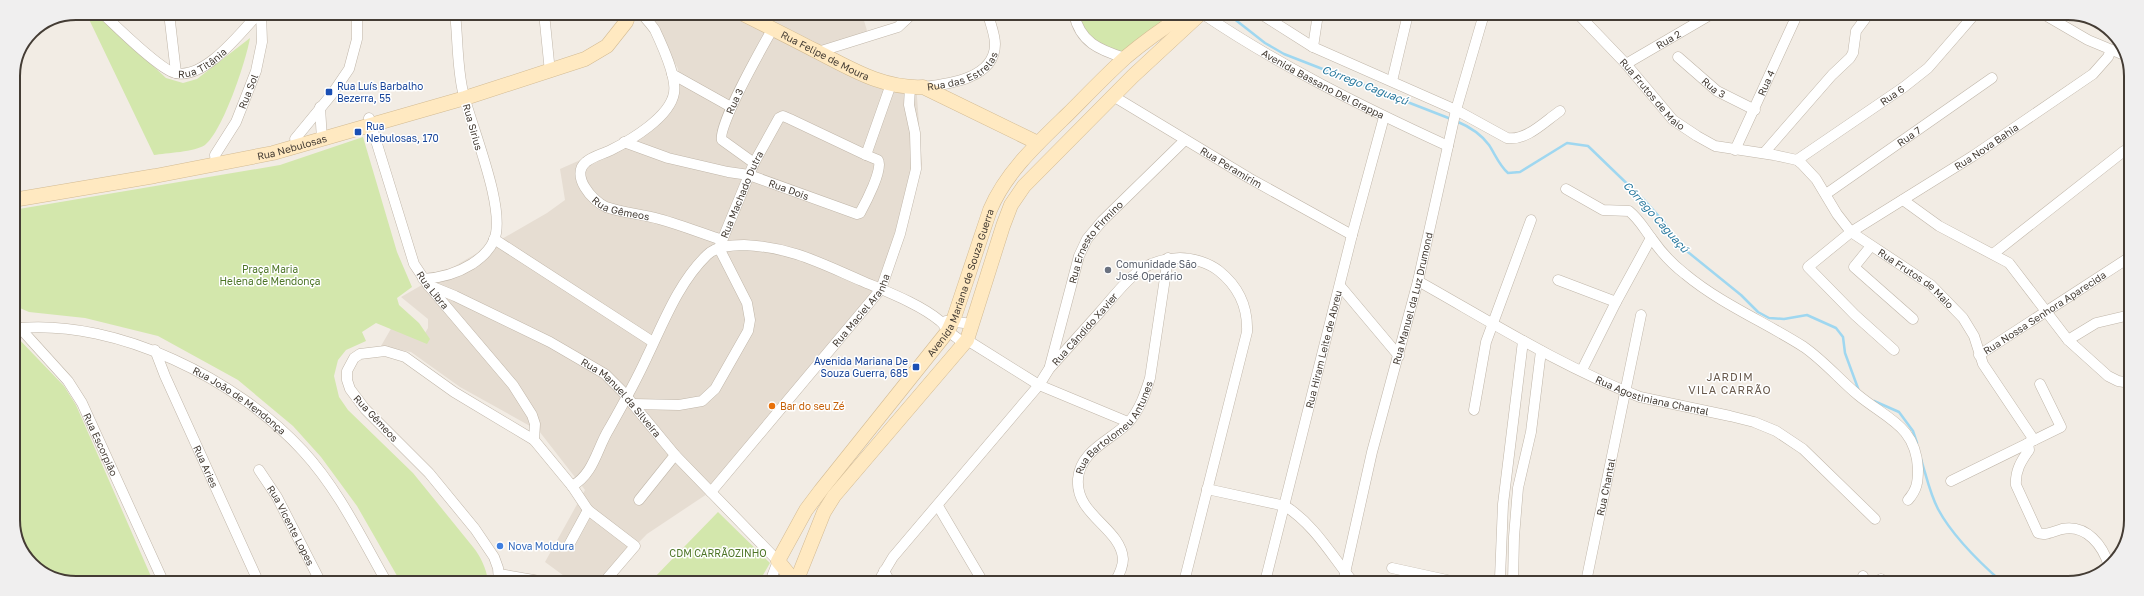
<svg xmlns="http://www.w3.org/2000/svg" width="2144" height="596" font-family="'Golos Text',sans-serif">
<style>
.residential{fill:#e6ddd2}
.green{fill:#d3e7ac}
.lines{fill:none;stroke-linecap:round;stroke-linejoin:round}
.stream{stroke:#9fd7f0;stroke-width:2.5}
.street-casing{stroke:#c0b6a9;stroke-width:11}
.secondary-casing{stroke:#d3bb93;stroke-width:15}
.street{stroke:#fff;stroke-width:10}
.secondary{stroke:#ffe9c1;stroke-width:14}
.transit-dot{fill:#1a4fb4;stroke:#fff;stroke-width:1.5}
.worship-dot{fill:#6b7280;stroke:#fff;stroke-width:1.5}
.food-dot{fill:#e8710a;stroke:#fff;stroke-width:1.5}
.shop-dot{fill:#3f7fe0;stroke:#fff;stroke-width:1.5}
.labels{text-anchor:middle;stroke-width:3;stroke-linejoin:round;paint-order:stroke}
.street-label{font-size:10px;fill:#443c34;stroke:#fff}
.transit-label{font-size:10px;fill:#164399;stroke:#fff;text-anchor:start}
.worship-label{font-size:10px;fill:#5b616d;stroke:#fff;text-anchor:start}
.park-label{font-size:10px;fill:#4d7527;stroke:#fff}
.food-label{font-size:10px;fill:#c56008;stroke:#fff;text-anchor:start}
.shop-label{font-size:10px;fill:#366cbe;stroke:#fff;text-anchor:start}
.water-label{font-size:11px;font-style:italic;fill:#2a7a9f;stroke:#fff}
.neighbourhood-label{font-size:11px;letter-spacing:1px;fill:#67584b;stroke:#fff}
.rim{fill:none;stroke:#443c34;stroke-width:2}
</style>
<rect width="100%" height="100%" fill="#f2ece4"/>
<path class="residential" d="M650,14H862L868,34L827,49L875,73L916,83L922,164L886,283L716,488L647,534L601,581H571L545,562L585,490L539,431L460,387L411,352L381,346L396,320L425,333L428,328V319L401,297L547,213L565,200L560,169L628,139L674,103L680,88L678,69Z"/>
<path class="green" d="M86,13H96L166,78L183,83L197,79L250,38C246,61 223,131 205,145C195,152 166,153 154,155Z
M1076,14H1180L1124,55L1085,36Z
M363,137L397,252L412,287L397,298L399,305L419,323L430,339L427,344L376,323L362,332L366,341L346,350L338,360L334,376L339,397L348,410L413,473L473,547C481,557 486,568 488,581H400L357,506L321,457L293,426L238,380L158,336L85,318L29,312L13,305V210L280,165Z
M13,333L64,386L76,405L153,581H60L28,562L13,525Z
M718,512L770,563L759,582H650Z"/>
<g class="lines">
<path class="stream" d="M1228,14L1265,43L1284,54L1451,119
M1456,121C1468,126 1481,134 1489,145C1495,154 1499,165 1508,173L1520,172L1567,143L1588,146L1646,202L1664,222L1678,244L1741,295L1758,312L1769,318L1784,319L1807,315L1836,328L1843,337L1845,353L1859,391
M1874,401L1899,412L1913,431L1917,443
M1921,459C1926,475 1930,494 1938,509C1953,537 1979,562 2003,583"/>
<g class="street-casing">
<g id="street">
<path id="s1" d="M102,13C116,26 159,69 175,73C205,80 241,32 259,13"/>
<path d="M169,13L176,73"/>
<path d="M544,13L550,72"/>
<path id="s2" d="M642,14C646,19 651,24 655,30C662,45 677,77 674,93C670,117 631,140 611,150C603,154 593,156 586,162C570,175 592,201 606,207C623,213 642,214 659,219C681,225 701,233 722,240"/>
<path d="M1074,14C1080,42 1099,50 1125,58"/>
<path id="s3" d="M1203,14C1280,66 1363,107 1448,146"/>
<path d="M1261,14L1313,47L1456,110L1507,138C1527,141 1545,121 1560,111"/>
<path id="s4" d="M1579,15L1626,64L1673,120L1697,136L1715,146L1774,155L1797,160L1802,164L1816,179L1837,214L1851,232L1931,285L1963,318L1974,336L1983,364L2034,440"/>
<path d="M2045,15L2088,40L2124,55"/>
<path d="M1313,47L1318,14"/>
<path d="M818,52L898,27L912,14"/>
<path id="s5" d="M1678,57L1717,91L1755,110"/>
<path id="s6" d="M1626,64L1710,15"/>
<path d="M672,74L731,107"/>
<path d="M1392,81L1408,14"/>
<path id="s7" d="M923,87C950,84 995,78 995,44C995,34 990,23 988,14"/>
<path id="s8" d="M1113,96L1249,178L1352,235"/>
<path d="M320,107L322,140"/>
<path id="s9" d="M369,118L414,264L428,285L513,385L532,415L535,424L534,440"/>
<path id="s10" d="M624,142L668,158L728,172L749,175L857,214L860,213C865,204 884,168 878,160L866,155"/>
<path d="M298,147L295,139L332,94L349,69L357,39V13"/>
<path id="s11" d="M1735,150L1797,15"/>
<path d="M1764,153L1832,75L1850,58L1853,53L1856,31L1868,15"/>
<path id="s12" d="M1797,160L1904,87L1928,68L1974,15"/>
<path id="s13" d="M754,163L722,140C716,128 764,44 773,28"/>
<path id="s14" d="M216,164L215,155L236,122L256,71L262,42L261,13"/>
<path d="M1566,189L1603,210L1629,211C1640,220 1644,229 1652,239C1661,252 1672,264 1685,274C1721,304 1765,322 1804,347C1824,361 1840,380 1858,395C1887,419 1916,426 1918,469C1918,482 1917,490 1908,500"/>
<path id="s15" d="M1826,194L1992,78"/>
<path d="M1903,200L1939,226L2009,263L2068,340L2108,376L2118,381L2130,383"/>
<path d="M494,239L653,342"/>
<path d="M1871,246L1854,267L1913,319"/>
<path d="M1993,254L2124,151"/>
<path d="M423,279C441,278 456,274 472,264C481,258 490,250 494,240C507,210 471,126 463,92C457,67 458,39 455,13"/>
<path d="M1558,280L1616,302"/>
<path id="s16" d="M1418,281C1491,322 1562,367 1640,397L1730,416L1754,422L1776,431L1803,449L1875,519"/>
<path id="s17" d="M428,285L455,296L550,342L605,374L622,391L675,455L778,561L770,582"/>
<path d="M1341,287L1399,356"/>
<path d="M946,321L973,324"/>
<path id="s18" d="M13,324L20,328L68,381L82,403L163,581"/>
<path id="s19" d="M20,328C118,320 237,379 303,451C338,489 361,537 386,581"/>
<path d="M967,340L1039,385L1128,422"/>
<path d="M2068,340L2096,323L2130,315"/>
<path id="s20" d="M155,350L165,376L258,581"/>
<path id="s21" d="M1894,350L1855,315L1808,267L1851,232L1973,156L2093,74L2108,57L2111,50"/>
<path id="s22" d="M1979,355L2130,257"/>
<path id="s23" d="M1050,366L1079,256L1087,239L1102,221L1185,140"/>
<path d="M1582,370L1616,302L1651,238"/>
<path id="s24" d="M633,404L679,405L702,401L715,389L748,331L750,320L747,303L719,248L754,163L779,118L783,116L790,119L866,155L891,84"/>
<path d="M1474,410L1486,342L1531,220"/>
<path d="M2028,443L2029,450C2021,461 2015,471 2016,485L2038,533C2045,536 2055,531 2062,529C2087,524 2103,546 2109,566"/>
<path id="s25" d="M259,470L277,497L320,581"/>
<path d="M1951,481L2061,427L2040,384"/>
<path d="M572,486C594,474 597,448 609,429C622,406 635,383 646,359C663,324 678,283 707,255C716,246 731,245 744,245C791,247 820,263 862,281C885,291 920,304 940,321C943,323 945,327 947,330C952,335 959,339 964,343"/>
<path d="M1207,489L1285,506C1314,524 1332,556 1353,582"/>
<path id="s26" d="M711,492L881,289L900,234L916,169L915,133L909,105L910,87"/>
<path d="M639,500L675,455"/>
<path d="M938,506L983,582"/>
<path d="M569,545L588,510"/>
<path d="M1392,568L1456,582"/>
<path d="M884,571L890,582"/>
<path d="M499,574L539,581"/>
<path d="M1881,579V583"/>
<path d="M499,581L498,568L494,557L475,529L429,473L365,409L350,389L347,380V371L354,358L360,354L385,351L405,357L454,392L534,440L572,486L588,510L635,546L605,581"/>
<path id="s27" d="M878,582L893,557L1039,385L1049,369C1066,350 1083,331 1100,312C1125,284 1139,259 1180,258C1193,258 1209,263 1219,271C1239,287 1248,308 1247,332L1184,582"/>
<path id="s28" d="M1115,582C1119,575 1123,567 1123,559C1121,528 1075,515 1078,479C1080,450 1112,440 1129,422C1140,409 1145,394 1150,378L1168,258"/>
<path id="s29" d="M1265,582L1352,235L1384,117"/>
<path id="s30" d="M1343,582L1372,452L1418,281L1456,110L1484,14"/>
<path d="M1497,582L1500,578L1503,504L1523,341"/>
<path d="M1513,582L1514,537L1518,488L1531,432L1541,351"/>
<path id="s31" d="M1586,582L1641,315"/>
<path d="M1862,583L1863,576"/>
</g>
</g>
<g class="secondary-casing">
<g id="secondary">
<path id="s32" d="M743,14C767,26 791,38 814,50C850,68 882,89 923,87L1038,143"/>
<path id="s33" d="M13,200L155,176L273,153L465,98L585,59L607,46L626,22L629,14"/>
<path id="s34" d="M795,582L778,561L806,510L821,490L948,331L954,318L990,210C1006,172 1038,143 1068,114C1087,95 1106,75 1126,57C1145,41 1165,27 1185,14"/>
<path d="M796,582L824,512L834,496L967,340L1003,226L1011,205L1024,186L1133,76L1200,14"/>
</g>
</g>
<use href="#street" class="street"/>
<use href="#secondary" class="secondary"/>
</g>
<g class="transit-dot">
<rect x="325" y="88" width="8" height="8" rx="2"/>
<rect x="354" y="128" width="8" height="8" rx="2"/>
<rect x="912" y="363" width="8" height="8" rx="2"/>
</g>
<circle class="worship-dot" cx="1108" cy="270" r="4"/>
<circle class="food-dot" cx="772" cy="406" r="4"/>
<circle class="shop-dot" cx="500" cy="546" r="4"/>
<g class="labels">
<g class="street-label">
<text dy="4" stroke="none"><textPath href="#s6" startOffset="49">Rua 2</textPath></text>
<text dy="4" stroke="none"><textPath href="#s32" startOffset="92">Rua Felipe de Moura</textPath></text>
<text dy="4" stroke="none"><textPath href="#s1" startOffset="125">Rua Titânia</textPath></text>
<text dy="4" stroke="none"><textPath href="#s7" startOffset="44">Rua das Estrelas</textPath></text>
<text dy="4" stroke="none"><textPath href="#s11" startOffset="74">Rua 4</textPath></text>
<text dy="4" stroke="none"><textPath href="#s3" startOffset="139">Avenida Bassano Del Grappa</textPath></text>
<text dy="4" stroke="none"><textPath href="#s5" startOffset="47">Rua 3</textPath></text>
<text dy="4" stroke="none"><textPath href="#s14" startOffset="81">Rua Sol</textPath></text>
<text dy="4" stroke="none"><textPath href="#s4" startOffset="108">Rua Frutos de Maio</textPath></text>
<text dy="4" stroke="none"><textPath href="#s12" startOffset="115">Rua 6</textPath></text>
<text dy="4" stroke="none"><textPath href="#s13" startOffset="81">Rua 3</textPath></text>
<text transform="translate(473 127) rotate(74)" y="4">Rua Sirius</text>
<text dy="4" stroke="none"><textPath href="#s15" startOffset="101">Rua 7</textPath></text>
<text dy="4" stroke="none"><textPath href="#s33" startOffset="284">Rua Nebulosas</textPath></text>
<text dy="4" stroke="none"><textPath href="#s21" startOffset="335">Rua Nova Bahia</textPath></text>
<text dy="4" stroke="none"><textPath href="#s8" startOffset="138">Rua Peramirim</textPath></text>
<text dy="4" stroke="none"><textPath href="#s10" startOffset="172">Rua Dois</textPath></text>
<text dy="4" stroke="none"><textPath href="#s24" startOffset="302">Rua Machado Dutra</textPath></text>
<text dy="4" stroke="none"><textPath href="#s2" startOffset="274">Rua Gêmeos</textPath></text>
<text dy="4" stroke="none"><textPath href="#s23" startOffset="134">Rua Ernesto Firmino</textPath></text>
<text dy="4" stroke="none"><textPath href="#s4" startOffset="444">Rua Frutos de Maio</textPath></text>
<text dy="4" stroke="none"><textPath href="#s34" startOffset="363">Avenida Mariana de Souza Guerra</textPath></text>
<text dy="4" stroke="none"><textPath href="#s9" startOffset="185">Rua Libra</textPath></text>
<text dy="4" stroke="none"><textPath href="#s30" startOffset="292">Rua Manuel da Luz Drumond</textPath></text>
<text dy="4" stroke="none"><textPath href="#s26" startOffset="236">Rua Maciel Aranha</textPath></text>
<text dy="4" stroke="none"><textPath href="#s22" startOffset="78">Rua Nossa Senhora Aparecida</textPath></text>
<text dy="4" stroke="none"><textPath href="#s27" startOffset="327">Rua Cândido Xavier</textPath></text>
<text dy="4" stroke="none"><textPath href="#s29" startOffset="240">Rua Hiram Leite de Abreu</textPath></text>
<text dy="4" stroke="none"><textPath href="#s16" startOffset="262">Rua Agostiniana Chantal</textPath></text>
<text dy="4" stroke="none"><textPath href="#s17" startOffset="226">Rua Manuel da Silveira</textPath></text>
<text dy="4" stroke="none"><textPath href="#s19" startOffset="236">Rua João de Mendonça</textPath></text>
<text transform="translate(376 418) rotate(47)" y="4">Rua Gêmeos</text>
<text dy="4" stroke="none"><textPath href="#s28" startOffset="184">Rua Bartolomeu Antunes</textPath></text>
<text dy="4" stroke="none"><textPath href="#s18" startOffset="151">Rua Escorpião</textPath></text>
<text dy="4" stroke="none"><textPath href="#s20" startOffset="127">Rua Aries</textPath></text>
<text dy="4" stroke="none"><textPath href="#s31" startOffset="97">Rua Chantal</textPath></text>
<text dy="4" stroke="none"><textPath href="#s25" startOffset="64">Rua Vicente Lopes</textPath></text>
</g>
<g class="transit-label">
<text x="337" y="90">Rua Luís Barbalho<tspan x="337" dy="12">Bezerra, 55</tspan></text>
<text x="366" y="130">Rua<tspan x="366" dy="12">Nebulosas, 170</tspan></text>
<text x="908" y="365" text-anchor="end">Avenida Mariana De<tspan x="908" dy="12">Souza Guerra, 685</tspan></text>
</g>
<g class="worship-label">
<text x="1116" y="268">Comunidade São<tspan x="1116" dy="12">José Operário</tspan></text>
</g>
<g class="park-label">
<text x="270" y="273">Praça Maria<tspan x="270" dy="12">Helena de Mendonça</tspan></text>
<text x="718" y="557">CDM CARRÃOZINHO</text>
</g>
<g class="food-label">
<text x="780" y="410">Bar do seu Zé</text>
</g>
<g class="shop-label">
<text x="508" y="550">Nova Moldura</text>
</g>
<g class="water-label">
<text transform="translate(1365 85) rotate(21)" y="4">Córrego Caguaçú</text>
<text transform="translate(1656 217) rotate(48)" y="4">Córrego Caguaçú</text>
</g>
<g class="neighbourhood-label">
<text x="1730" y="381">JARDIM<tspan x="1730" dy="13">VILA CARRÃO</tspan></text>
</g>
</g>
<path d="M0 0H2144V596H0ZM76 20H2068A56 56 0 0 1 2124 76V520A56 56 0 0 1 2068 576H76A56 56 0 0 1 20 520V76A56 56 0 0 1 76 20Z" fill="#f0efef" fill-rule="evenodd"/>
<path class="rim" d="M76 20H2068A56 56 0 0 1 2124 76V520A56 56 0 0 1 2068 576H76A56 56 0 0 1 20 520V76A56 56 0 0 1 76 20Z"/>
</svg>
